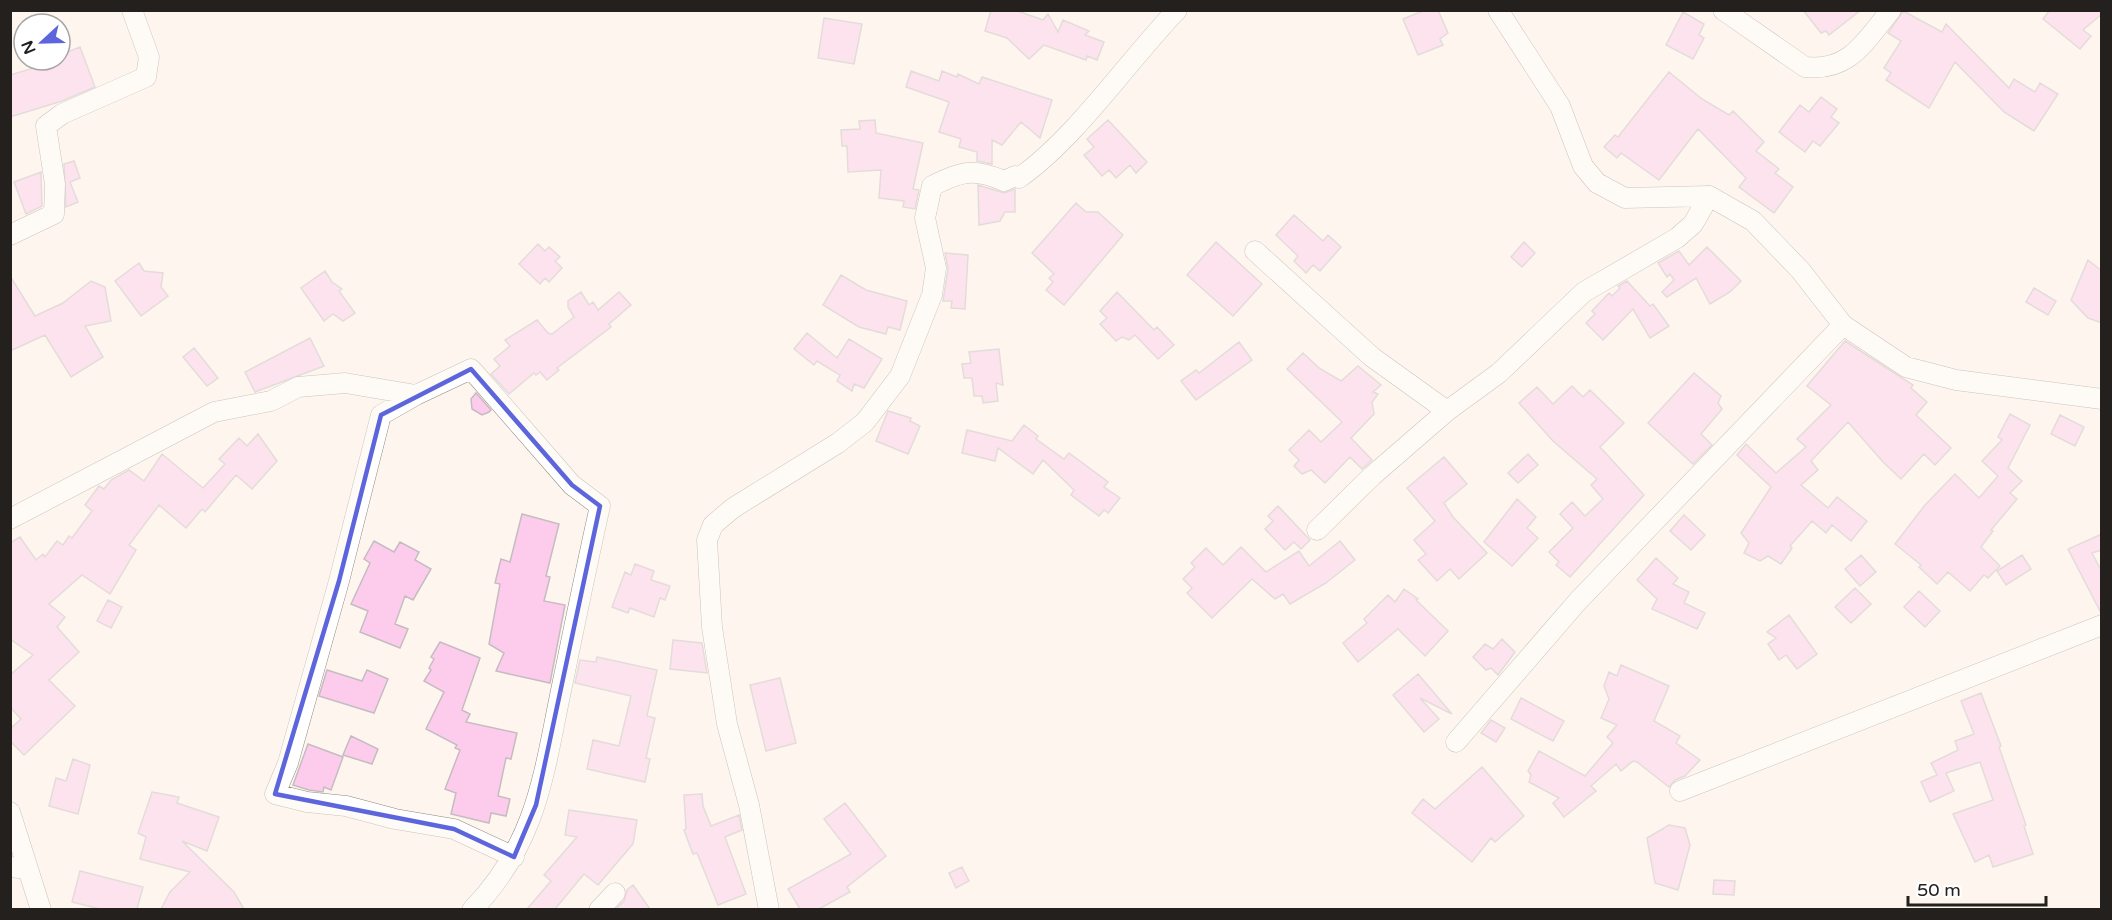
<svg xmlns="http://www.w3.org/2000/svg" width="2112" height="920" font-family="'Varela Round',sans-serif">
<style>
.building{fill:#fdccec;stroke:#c5bcc2;stroke-width:1.5}
.lines{fill:none;stroke-linecap:round;stroke-linejoin:round}
.minor-casing{stroke:#8f8880;stroke-width:21}
.minor{stroke:#fff;stroke-width:20}
.marked{fill:none;stroke:#5d65dd;stroke-width:4.5;stroke-linejoin:round}
</style>
<rect width="100%" height="100%" fill="#fef6ee"/>
<path class="building" d="M991,10H1015L1043,20L1048,14L1058,32L1063,20L1089,31L1085,35L1104,42L1097,60L1087,56L1086,60L1044,45L1029,59L1007,38L985,31Z
M1425,10H1438L1448,33L1440,39L1443,45L1418,55L1403,19Z
M1803,10H1861L1829,35L1826,31L1821,33Z
M2050,10H2102V14L2083,30L2091,36L2080,49L2043,19Z
M1903,11L1942,32L1946,24L2009,88L2014,79L2035,92L2040,83L2058,94L2034,131L2004,112L1955,62L1929,108L1886,80L1891,73L1884,68L1901,41L1888,33Z
M1683,12L1704,24L1699,35L1704,38L1693,59L1666,45Z
M824,18L862,24L854,64L818,58Z
M80,47L95,87L62,101L10,117V75L60,60V55Z
M911,71L939,81L942,71L957,77L958,74L979,84L982,77L1052,100L1040,138L1021,122L1002,145L992,140V164L977,161V152L959,147L961,139L939,132L949,102L906,87Z
M1669,72L1702,99L1729,115L1733,111L1764,142L1756,151L1779,169L1775,173L1793,187L1774,213L1739,187L1746,178L1698,129L1659,180L1621,153L1617,158L1604,147L1615,135L1618,137Z
M1821,97L1837,109L1831,117L1839,123L1820,146L1813,141L1805,152L1779,132L1800,105L1809,112Z
M875,120L876,133L923,143L913,189L919,190L915,209L903,207L904,201L879,198L881,170L848,172L847,146H842L841,130L860,129L859,121Z
M1108,120L1147,162L1136,173L1130,165L1116,178L1109,170L1102,176L1084,155L1094,147L1087,139Z
M74,161L80,178L70,182L78,202L66,207L64,164Z
M41,172L42,206L26,214L14,182Z
M978,185L1004,193L1015,189V212H1005L1000,221L979,225Z
M1076,203L1086,212H1098L1123,235L1064,305L1046,290L1053,282L1049,278L1054,274L1032,253Z
M1294,215L1323,241L1328,235L1341,247L1320,271L1313,265L1306,273L1294,261L1298,256L1276,235Z
M1216,242L1262,284L1233,316L1187,275Z
M1524,242L1535,253L1522,267L1511,257Z
M538,244L545,251L549,247L560,257L555,261L562,268L549,282L545,278L540,284L519,264Z
M1707,247L1741,281L1730,292L1710,304L1696,278L1667,297L1662,292L1674,280L1670,274L1667,277L1658,263L1679,251L1689,265Z
M945,253L968,255L965,309L951,308L952,301H943L948,269Z
M2088,260L2102,271V323L2088,318L2071,300Z
M139,263L144,271L163,273L161,287L168,296L141,316L115,281Z
M325,271L332,282L342,289L339,291L355,313L343,321L333,314L324,321L301,288Z
M841,275L866,290L907,301L900,330L888,327L886,334L859,327L823,305Z
M10,276L35,316L63,303L91,281L105,287L111,321L85,326L103,357L71,377L45,335L10,351Z
M1627,281L1650,306L1653,304L1669,326L1650,338L1633,309L1603,340L1586,323L1595,314L1592,311L1609,293L1612,296L1620,288L1618,286Z
M2034,288L2056,301L2048,315L2026,302Z
M581,292L589,305L593,302L598,310L619,292L631,305L609,324L611,327L557,368L559,370L547,380L540,372L536,375L534,373L509,394L491,374L500,366L494,359L510,346L505,340L537,320L548,333L552,334L574,317L568,307V301Z
M1117,292L1154,330L1157,327L1174,345L1158,359L1135,335L1129,340L1122,337L1116,341L1100,324L1107,318L1100,311Z
M807,333L837,358L849,339L882,359L864,388L854,384L852,391L837,381L840,375L817,361L814,365L794,349Z
M310,338L324,366L255,392L245,372Z
M1845,341L1913,385L1911,388L1927,402L1916,415L1951,448L1935,465L1924,454L1901,479L1883,462L1848,422L1811,461L1818,470L1801,485L1828,508L1837,497L1867,521L1851,541L1832,525L1826,533L1812,521L1790,546L1792,548L1781,564L1768,556L1760,561L1744,553L1749,543L1741,533L1771,487L1737,455L1746,444L1776,473L1806,447L1797,439L1831,405L1807,386Z
M1239,342L1252,360L1196,400L1181,381L1196,370L1199,373Z
M194,348L218,378L207,386L183,357Z
M999,349L1003,385L996,383L998,401L983,403L982,396H974L972,378H964L962,364L971,363L969,352Z
M1303,353L1319,368L1341,381L1358,366L1381,385L1373,392L1378,394L1372,402L1374,414L1351,438L1372,460L1362,469L1350,457L1325,483L1311,470L1302,474L1294,466L1299,460L1289,450L1309,430L1321,442L1342,422L1287,369Z
M1694,373L1721,396L1718,403L1722,409L1701,434L1712,445L1693,464L1648,423Z
M1572,386L1583,397L1590,390L1624,423L1600,447L1644,495L1570,577L1556,565L1559,562L1549,552L1573,528L1560,514L1572,502L1585,516L1603,499L1591,485L1597,479L1553,441L1519,403L1537,387L1553,404Z
M476,393L491,410L489,412L482,415L472,409L471,399Z
M888,411L911,418L910,421L920,426L908,454L876,441Z
M2010,414L2030,425L2008,468L2022,481L2010,493L2017,499L1991,530L1993,531L1981,547L2000,566L1988,578L1984,575L1970,591L1948,572L1937,584L1919,567L1921,565L1895,544L1925,505L1955,474L1979,498L1998,476L1982,461L2002,440L1998,437Z
M2060,415L2084,427L2075,446L2051,434Z
M1024,425L1038,436L1036,439L1064,459L1069,453L1108,482L1104,487L1120,498L1108,513L1104,510L1099,516L1071,495L1074,490L1043,460L1033,474L998,448L995,461L962,453L967,430L1012,441Z
M258,434L277,461L252,489L236,475L205,512L202,509L186,528L159,505L129,545L136,550L110,594L82,575L49,604L65,617L57,627L79,652L49,680L75,706L24,755L10,741V729L21,719L10,707V675L33,655L10,639V543L20,537L36,560L43,554L45,557L57,541L63,545L69,536L72,538L92,511L85,505L99,486L104,489L111,480L129,470L144,481L162,454L203,488L225,464L219,459L239,438L247,446Z
M1528,454L1538,465L1518,483L1508,473Z
M1444,457L1467,484L1444,503L1453,517L1487,553L1459,579L1450,569L1437,581L1418,560L1426,554L1414,540L1435,521L1407,488Z
M1517,499L1536,517L1527,528L1538,538L1512,566L1484,542Z
M1278,506L1310,540L1301,549L1294,542L1285,550L1265,529L1273,521L1268,516Z
M522,514L559,524L546,576L550,577L544,601L565,605L550,683L496,671L504,653L489,644L500,584L495,583L501,559L510,562Z
M1684,515L1705,535L1691,550L1670,531Z
M2102,534V550L2092,553L2102,572L2101,613L2068,549Z
M374,541L394,552L400,542L419,552L415,560L431,569L413,600L405,596L395,624L408,629L400,648L360,632L368,611L351,604L370,563L364,559Z
M1340,541L1355,560L1326,583L1290,604L1283,594L1275,599L1252,579L1212,618L1187,593L1192,588L1183,579L1195,567L1191,563L1206,548L1223,565L1241,547L1266,572L1299,551L1309,566Z
M1861,555L1876,572L1860,586L1845,569Z
M2022,555L2031,569L2006,585L1997,571Z
M1656,558L1678,578L1673,584L1689,592L1684,603L1705,613L1697,629L1652,609L1657,599L1637,580Z
M635,564L654,571L651,580L670,586L665,600L660,598L654,617L630,608L628,613L612,607L625,572L631,575Z
M1855,588L1871,604L1851,623L1835,607Z
M1404,589L1418,599L1416,600L1448,631L1425,656L1398,629L1358,662L1343,643L1367,623L1364,619L1388,595L1395,602Z
M1919,591L1940,611L1925,627L1904,607Z
M108,600L122,607L111,628L97,621Z
M1789,615L1817,654L1797,669L1786,655L1779,660L1768,644L1776,638L1767,632Z
M1502,639L1515,652L1498,675L1491,668L1486,670L1473,657L1485,644L1493,649Z
M673,640L702,643L707,673L670,669Z
M440,642L480,658L462,710L470,714L466,722L517,733L511,759L506,758L498,796L510,799L506,816L491,813L489,823L451,814L456,793L445,789L460,750L455,748L457,745L426,729L444,692L424,681L431,670L429,668L434,659L431,657Z
M597,657L657,670L647,716L655,718L646,758L650,759L645,782L587,769L593,740L619,746L631,696L575,683L580,660L596,662Z
M1621,665L1669,686L1654,721L1680,736L1676,743L1700,760L1685,776L1675,780L1669,787L1637,762L1633,761L1621,771L1616,764L1591,786L1596,791L1564,817L1553,803L1559,798L1529,782L1531,775L1528,771L1539,751L1585,776L1613,743L1607,737L1617,725L1601,718L1609,699L1604,686L1609,672L1617,676Z
M327,670L362,681L367,670L388,679L374,713L319,696Z
M1418,674L1452,714L1420,698L1439,719L1424,732L1393,695Z
M780,678L796,743L766,751L750,685Z
M1981,693L2001,746L1999,747L2026,825L2024,826L2033,854L1993,867L1989,855L1975,862L1953,814L1993,800L1980,762L1946,773L1954,791L1930,802L1921,782L1937,775L1931,763L1958,750L1955,741L1974,734L1961,701Z
M1521,698L1564,721L1553,741L1511,719Z
M1491,720L1505,728L1496,742L1481,733Z
M351,736L378,749L372,764L343,755Z
M308,744L343,757L331,790L324,787L323,792L309,790L293,785Z
M73,759L90,765L78,814L49,806L56,778L66,781Z
M1482,767L1524,816L1495,842L1491,838L1472,862L1412,813L1423,799L1435,809Z
M152,792L179,797L177,803L219,817L207,851L182,841L234,892L244,909H161L170,892L190,872L140,859L146,837L138,833Z
M702,794L703,806L711,826L739,815L742,830L725,837L746,894L718,905L697,853L693,854L684,830L686,829L684,795Z
M845,803L886,856L847,887L850,892L819,909H800L788,889L851,854L824,819Z
M569,810L637,820L633,844L598,885L584,874L555,909H527L551,881L544,875L577,837L565,835Z
M1669,825L1685,828L1690,845L1678,890L1655,883L1647,838Z
M962,867L969,881L956,888L949,873Z
M80,871L143,887L137,909H100L72,902Z
M1714,880L1735,881L1734,895L1713,894Z
M633,885L650,909H616L624,901L627,890Z"/>
<g class="lines">
<g class="minor-casing">
<path id="minor" d="M1498,10L1560,106L1583,166L1597,183L1625,198L1709,196L1753,221L1801,271L1843,325L1906,367L1956,380L2102,399
M1723,10L1805,67C1850,72 1865,41 1891,10
M10,235L54,214L55,184L46,126L62,114L146,77L149,57L132,10
M1255,251L1372,357L1447,411L1499,373L1584,292L1677,238L1693,224L1709,196
M416,395L381,415L339,581L288,763L275,794L307,802L346,806L395,819L454,829L514,857
M10,519L214,412L271,401L298,387L345,383L416,395L471,369L572,485L600,506C587,564 575,623 563,681C544,770 539,841 472,910
M1317,530L1372,476L1447,411
M1456,742L1578,601L1843,325
M1680,791L2102,625
M10,812L41,910
M10,867L28,869
M599,910L615,893
M769,910L749,805L727,724L712,627L707,540L713,525L733,508L838,443L865,422L900,376L932,295L936,268L925,218L932,186C961,171 974,168 1004,181L1015,176L1019,178C1076,138 1127,62 1177,10"/>
</g>
<use href="#minor" class="minor"/>
</g>
<path d="M0 0H2112V920H0ZM471,369L572,485L600,506L536,805L514,857L454,829L275,794L339,581L381,415Z" fill="#fef6ee" fill-opacity=".55" fill-rule="evenodd"/>
<path class="marked" d="M471,369L572,485L600,506L536,805L514,857L454,829L275,794L339,581L381,415Z"/>
<rect width="2112" height="920" fill="none" stroke="#23201d" stroke-width="24"/>
<g transform="translate(42 42) rotate(248)"><circle r="28" fill="#ffffff" stroke="#a7a6a5" stroke-width="1.5"/>
<path d="M0-4.5L10 22L0 15L-10 22Z" fill="#5d65dd"/>
<text y="-9" font-size="16" font-weight="bold" text-anchor="middle" fill="#23201d">N</text>
</g>
<path d="M1908 896v9h138v-9" fill="none" stroke="#23201d" stroke-width="3"/>
<text x="1917" y="896" font-size="18" fill="#23201d" stroke="#ffffff" stroke-width="4.5" paint-order="stroke">50 m</text>
</svg>
